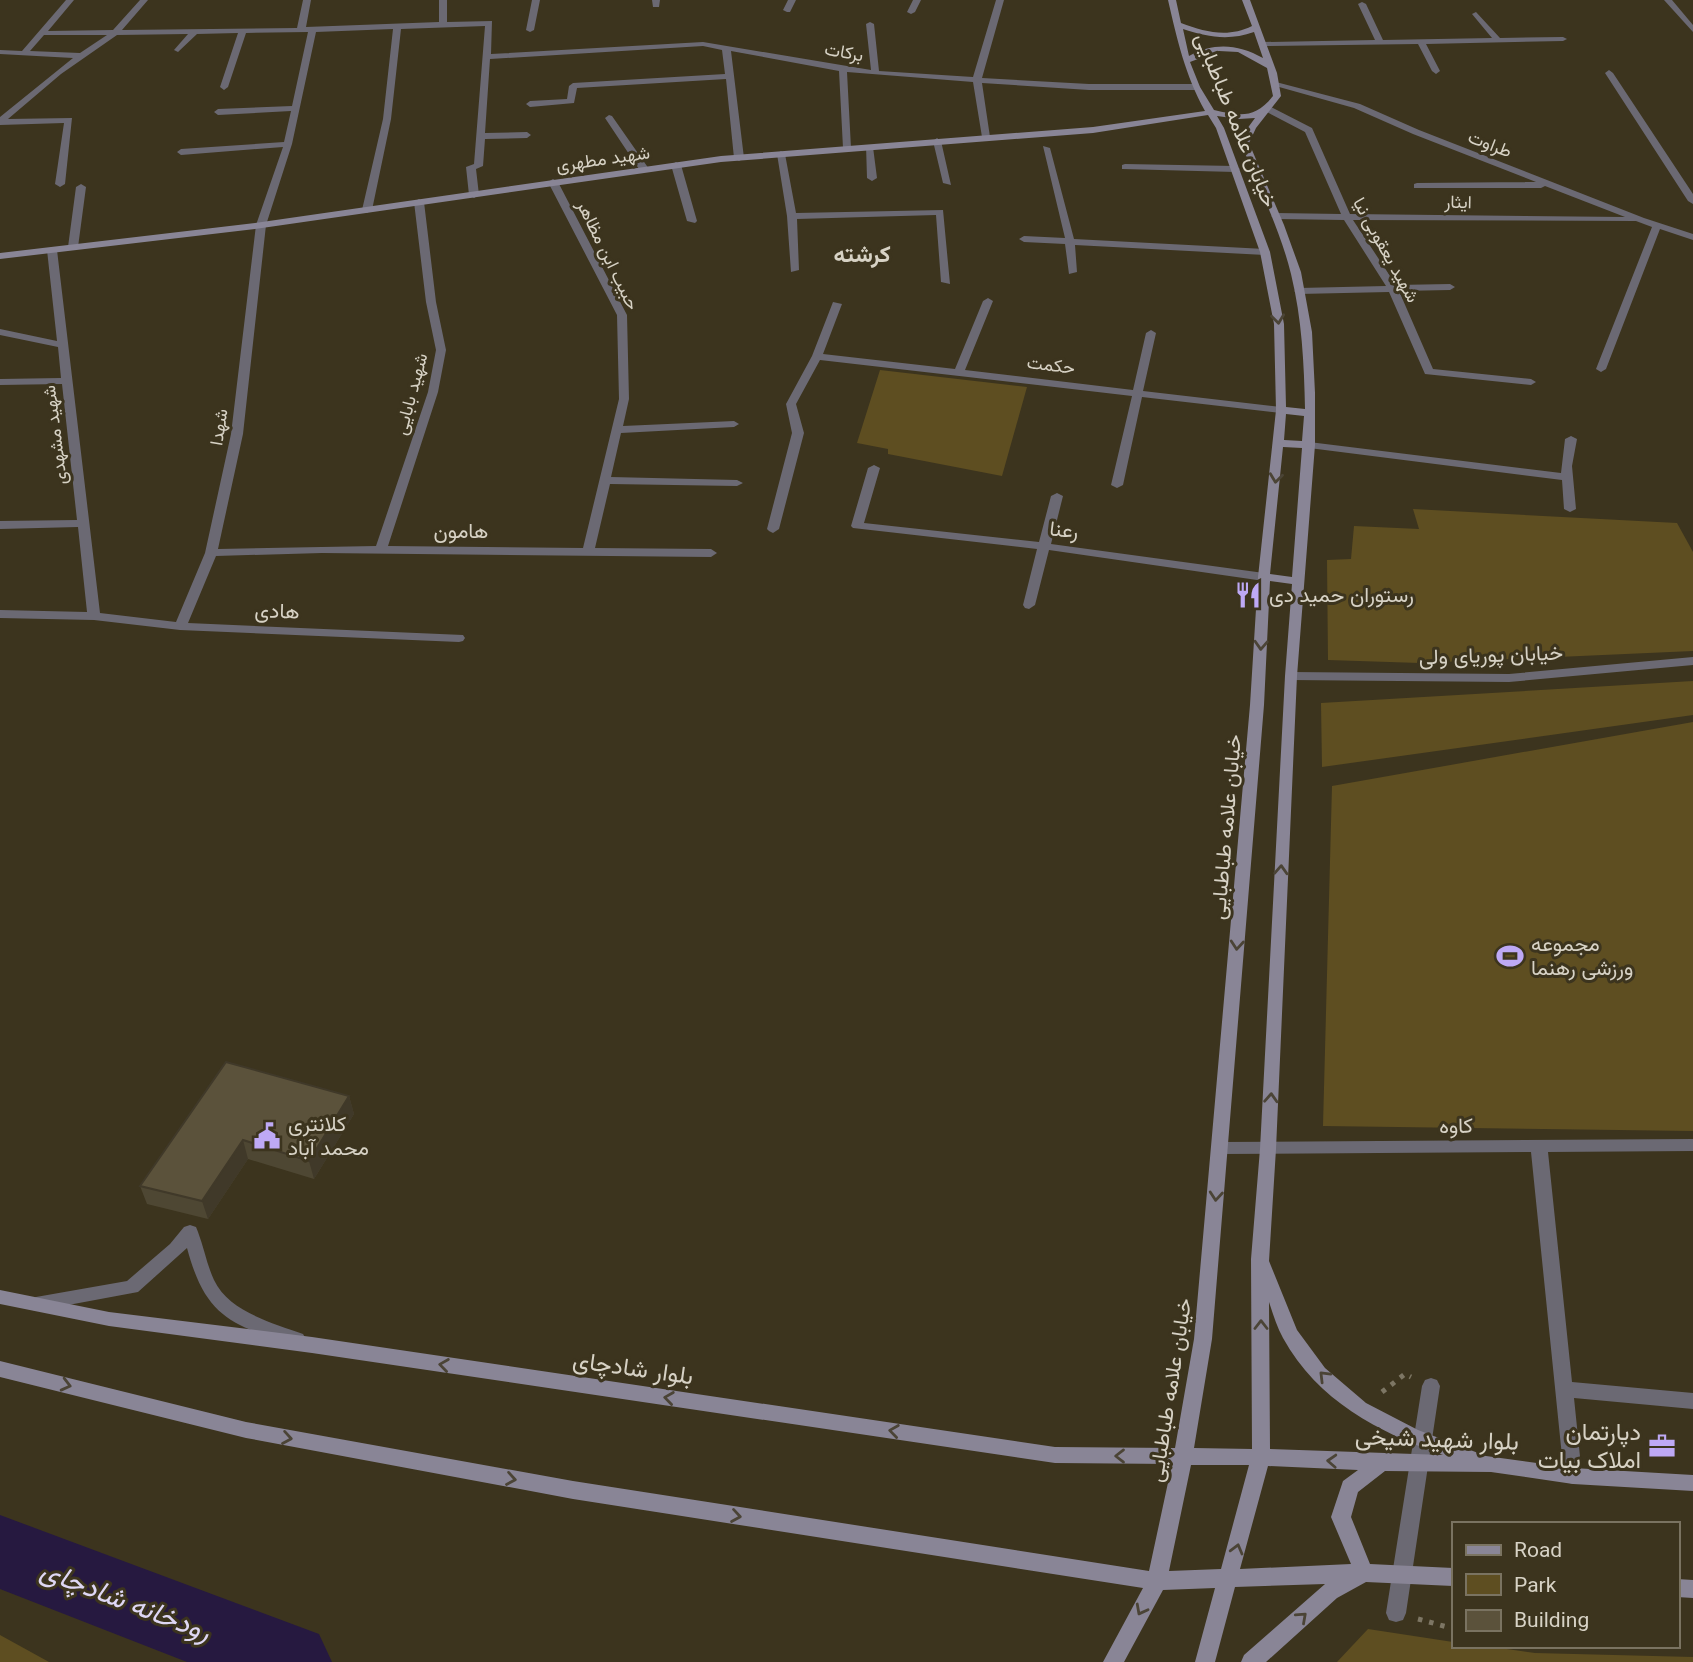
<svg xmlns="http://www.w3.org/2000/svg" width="1693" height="1662" font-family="Georgia,Vazirmatn,serif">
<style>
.green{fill:#5e4e21}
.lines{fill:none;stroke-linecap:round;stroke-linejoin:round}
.river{fill:#261940;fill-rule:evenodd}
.path{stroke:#7d7664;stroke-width:5;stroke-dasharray:4.5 7;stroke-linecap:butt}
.street{fill:#6b6973;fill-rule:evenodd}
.secondary{fill:#898596;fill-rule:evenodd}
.wall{fill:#4e4733}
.shaded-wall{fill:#403929}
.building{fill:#5b523b;stroke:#403929;stroke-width:2}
.oneway{stroke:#4b4436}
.labels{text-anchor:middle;stroke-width:6;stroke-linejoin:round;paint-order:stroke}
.far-street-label{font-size:18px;fill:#d7d2c5;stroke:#3c341e}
.street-label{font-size:21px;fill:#d7d2c5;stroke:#3c341e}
.poi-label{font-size:21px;fill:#d7d2c5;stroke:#3c341e;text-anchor:start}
.far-district-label{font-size:23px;font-weight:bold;fill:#d7d2c5;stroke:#3c341e}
.near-street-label{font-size:24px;fill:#d7d2c5;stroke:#3c341e}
.near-poi-label{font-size:24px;fill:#d7d2c5;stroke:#3c341e;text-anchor:end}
.near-water-label{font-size:28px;font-style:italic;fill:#ded7f4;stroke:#3c341e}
</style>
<rect width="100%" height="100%" fill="#3c341e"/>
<path class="green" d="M880,370L1027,387L1002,476L888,454V449L857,443Z
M1413,509L1677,523L1693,552V651L1420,663L1328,660L1327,560L1351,559L1354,526L1419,529Z
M1693,681V715L1322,767L1321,703Z
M1693,722V1131L1323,1126L1332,786Z
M1368,1629L1453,1642V1646H1486L1535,1653L1693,1657V1662H1337Z
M0,1635L49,1662H0Z"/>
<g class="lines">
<path class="river" d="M0,1515L319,1634L332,1662H187L0,1589Z"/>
<path class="path" d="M1382,1392L1405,1374L1411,1377
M1418,1619L1451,1628"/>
<path class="street" d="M66,0H74L48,31L113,30L140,0H148L122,30L297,28L303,0H311L306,27L439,22V0H447V22L492,21L491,54L703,42L871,70L866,24L870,22L874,24L879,71L973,77L996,0H1004L982,78L1089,84H1196L1200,87L1196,90H1089L982,83L990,137L986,140L982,137L973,82L847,72L851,148L847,151L843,148L839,71L731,51L744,158L739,161L734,158L726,79L577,88L574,103L530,107L526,104L530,101L567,99L569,86L573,83L725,74L722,50L703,46L490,59L485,133L527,132L531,135L527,138L485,139L483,166L476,169L479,195L474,198L469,195L466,167L474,164L485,26L401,29L391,119L372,210L367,213L362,210L383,119L393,29L316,32L292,144L266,225L243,434L218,549L376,546L428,392L436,350L426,302L414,202L419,199L424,202L436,302L446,350L438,392L388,546L583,548L619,399L617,315L548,182L553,179L558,182L627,315L629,399L623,426L734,421L739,424L734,427L621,433L611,477L737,480L743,483L737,486L610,484L595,548L711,549L717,553L711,557L322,553L216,556L188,623L463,635L465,638L463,641L459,642L180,630L94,620L0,618V610L87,612L78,527L0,529V521L77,520L62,384L0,385V379L61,378L58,347L0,335V329L57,341L47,250L52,247L57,250L100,613L176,622L205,553L231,434L256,225L283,147L181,155L177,152L181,149L284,142L291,111L218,115L214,112L218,109L292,106L308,32L246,33L228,87L224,90L220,87L238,33L197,34L178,52L174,50L188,34L117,35L61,74L8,119L72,118L65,184L60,187L55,184L64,123L0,125V117L73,58L0,54V50L22,51ZM44,35H107L80,53L30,51Z
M532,0H540L534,30L530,32L526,30Z
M652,0H660L659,7H653Z
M788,0H796L790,12H787L783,10Z
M913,0H921L915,12L911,14L907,12Z
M1664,0H1672L1693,25V32Z
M1362,2L1366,4L1383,40L1492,38L1472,14L1476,12L1500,38L1563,37L1567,39L1563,41L1426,44L1440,71L1436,74L1432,71L1418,44L1263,46L1259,44L1263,42L1375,40L1358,4Z
M1609,70L1613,73L1693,194V204L1688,201L1605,73Z
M1272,81L1360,104L1419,130L1644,218L1693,234V240L1660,229L1606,369L1601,372L1596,369L1652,227L1636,221L1353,220L1396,285L1450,284L1455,287L1450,290L1399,291L1433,369L1531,379L1536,382L1531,385L1425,374L1389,292L1299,294L1294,291L1299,288L1386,286L1344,220L1276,219L1271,216L1276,213L1341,214L1305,132L1265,111V107H1271L1312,128L1350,214L1625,217L1545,186L1541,188H1414V184L1417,183L1536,182L1413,134L1354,108L1272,85Z
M609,115L612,116L649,169L647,171L639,169L605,118Z
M937,138L941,141L951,185L943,183L933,141Z
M866,145L873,147L877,178L872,181L867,178Z
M1043,146L1050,148L1074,239L1265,249L1270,252L1265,255L1075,245L1077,272L1069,274L1065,244L1024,242L1019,239L1024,236L1065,238Z
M781,151L785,154L796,213L943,210L950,284L941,282L936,215L797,219L799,270L791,272L787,216L777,154Z
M676,162L681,165L697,221L695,223L687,221L671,165Z
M1125,164L1235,166L1240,169L1235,172L1122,169V165Z
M81,184L86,187L78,247L73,250L68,247L76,187Z
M988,298L993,301L965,370L1133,390L1146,333L1151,330L1156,333L1143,391L1281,407L1286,410L1281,413L1142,397L1123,485L1117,488L1111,485L1132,396L820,360L796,404L804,433L779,529L773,533L769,531L767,529L792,433L786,404L812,356L833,302L842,304L823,354L955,369L983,301Z
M1571,436L1577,439L1572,466L1576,509L1570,512L1564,509L1562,480L1309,448L1303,445L1309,442L1561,473L1565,439Z
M874,465L880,468L864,523L1039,542L1051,496L1057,493L1063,496L1051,544L1264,573L1270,577L1264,581L1049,550L1035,605L1029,609L1025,608L1023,605L1037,549L853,528L851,526L868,468Z
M1693,657V665L1509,682L1291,680L1285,676L1291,672L1509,674Z
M1693,1139V1151L1548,1152L1572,1382L1693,1393V1409L1574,1398L1582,1476L1580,1482L1573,1484L1566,1482L1564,1476L1531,1152L1220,1154L1214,1153L1212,1148L1214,1143L1220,1142Z
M190,1225L196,1227L198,1232C204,1248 207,1265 214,1280C229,1312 273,1323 303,1334L306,1339L303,1344L297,1347C232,1324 206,1319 187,1248L138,1292L36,1311L30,1309L27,1304L30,1299L36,1297L127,1281L170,1244L184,1227Z
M1431,1378L1437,1380L1440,1386L1406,1613L1403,1620L1396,1622L1389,1620L1386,1613L1422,1386L1425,1380Z"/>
<path class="secondary" d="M1168,0H1176L1181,23C1205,32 1228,38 1252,26L1242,0H1250L1277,73L1281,96L1256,128L1249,143L1284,225L1301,272L1312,332L1315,393V445L1297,676L1276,1149L1269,1261L1297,1330L1325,1368L1366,1403L1418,1430L1486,1456L1573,1468L1693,1475V1491L1573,1484L1491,1472L1385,1471L1358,1492L1351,1517L1370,1564L1453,1568V1586L1366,1582L1337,1598L1266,1662H1241L1244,1655L1325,1584L1235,1587L1215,1662H1195L1215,1588L1163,1590L1124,1662H1103L1143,1588L573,1499L246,1438L0,1377V1361L246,1422L573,1481L1149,1571L1172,1464L1055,1463L312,1353L109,1326L0,1304V1290L109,1312L312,1337L1055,1447L1175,1448L1194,1339L1250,705L1258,577L1276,410L1274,324L1260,252L1216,128L1208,115L1093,133L721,162L255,229L0,259V253L255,223L721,156L1093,127L1205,111C1185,75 1177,39 1168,0ZM1183,29C1207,37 1229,41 1254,32L1263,58C1238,44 1214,42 1189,56ZM1219,51L1238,52L1267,68L1273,96C1255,119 1240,116 1214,110L1200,87L1190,62ZM1217,116L1239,119L1255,118L1244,133L1241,143C1258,186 1280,229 1291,274C1302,319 1304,364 1305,409L1286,407L1284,324L1270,252L1224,128ZM1286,414L1304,416L1302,441L1284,440ZM1283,447L1302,448L1292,577L1270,574ZM1270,581L1292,584L1285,676L1260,1149L1251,1259L1252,1449L1194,1448L1212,1339L1264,705ZM1269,1302C1273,1314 1277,1327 1283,1338C1318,1401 1378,1432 1443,1455L1270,1449ZM1191,1465H1249L1221,1569L1169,1571ZM1268,1466L1358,1470L1343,1481L1331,1517L1351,1564L1240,1569Z
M1677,1579L1693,1580V1598L1677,1597Z"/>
</g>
<path class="wall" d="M226,1062L349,1096L354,1114L314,1179L248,1159L208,1219L147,1204L140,1186Z"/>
<path class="shaded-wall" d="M349,1096L354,1114L314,1179L309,1161Z
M243,1140L248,1159L208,1219L202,1201Z"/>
<path class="building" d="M226,1062L349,1096L309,1161L243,1140L202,1201L140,1186Z"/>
<defs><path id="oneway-chevron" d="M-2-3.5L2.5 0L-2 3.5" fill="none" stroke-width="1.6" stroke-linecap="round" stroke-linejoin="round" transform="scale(1.75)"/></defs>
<g class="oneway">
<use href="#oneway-chevron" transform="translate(1278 319) rotate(83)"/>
<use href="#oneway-chevron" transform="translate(1276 478) rotate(97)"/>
<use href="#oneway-chevron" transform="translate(1261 645) rotate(93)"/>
<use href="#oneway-chevron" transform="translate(1281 870) rotate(-87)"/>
<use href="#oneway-chevron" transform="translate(1237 945) rotate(95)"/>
<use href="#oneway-chevron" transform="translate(1271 1098) rotate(-87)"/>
<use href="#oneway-chevron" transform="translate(1216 1196) rotate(95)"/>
<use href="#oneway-chevron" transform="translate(1261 1325) rotate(-90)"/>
<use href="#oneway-chevron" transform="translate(444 1365) rotate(-172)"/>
<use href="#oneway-chevron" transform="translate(1324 1376) rotate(-135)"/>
<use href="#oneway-chevron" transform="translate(66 1385) rotate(14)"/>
<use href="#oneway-chevron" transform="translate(669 1398) rotate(-172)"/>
<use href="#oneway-chevron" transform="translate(894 1431) rotate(-172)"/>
<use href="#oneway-chevron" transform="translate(287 1438) rotate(10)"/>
<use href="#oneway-chevron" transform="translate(1120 1456) rotate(-180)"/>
<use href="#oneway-chevron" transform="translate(1332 1461) rotate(-177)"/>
<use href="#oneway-chevron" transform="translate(511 1479) rotate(10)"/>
<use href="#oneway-chevron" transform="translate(736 1516) rotate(9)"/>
<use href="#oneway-chevron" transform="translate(1237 1549) rotate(-75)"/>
<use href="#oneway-chevron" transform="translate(1141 1610) rotate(118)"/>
<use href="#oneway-chevron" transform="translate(1302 1617) rotate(-42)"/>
</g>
<defs>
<g id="restaurant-bare" transform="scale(2.1)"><path d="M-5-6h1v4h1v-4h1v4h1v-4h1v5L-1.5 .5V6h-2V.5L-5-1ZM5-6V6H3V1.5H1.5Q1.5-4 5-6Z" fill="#bea9f5" stroke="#3c341e" stroke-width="2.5" paint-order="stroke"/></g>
<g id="stadium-bare" transform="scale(2.1)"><path d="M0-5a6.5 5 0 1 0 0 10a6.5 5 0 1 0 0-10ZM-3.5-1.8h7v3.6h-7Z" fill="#bea9f5" stroke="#3c341e" stroke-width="2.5" paint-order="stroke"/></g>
<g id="civic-bare" transform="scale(2.1)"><path d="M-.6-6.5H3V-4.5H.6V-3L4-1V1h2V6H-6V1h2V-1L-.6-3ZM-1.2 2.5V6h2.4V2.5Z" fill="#bea9f5" stroke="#3c341e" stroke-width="2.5" paint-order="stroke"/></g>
<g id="office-bare" transform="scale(2.1)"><path d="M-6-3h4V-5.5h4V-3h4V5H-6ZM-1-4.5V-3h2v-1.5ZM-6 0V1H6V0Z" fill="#bea9f5" stroke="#3c341e" stroke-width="2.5" paint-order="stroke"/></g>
</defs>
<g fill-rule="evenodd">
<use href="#restaurant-bare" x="1248" y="595"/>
<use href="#stadium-bare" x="1510" y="956"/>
<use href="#civic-bare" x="267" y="1136"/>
<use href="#office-bare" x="1662" y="1446"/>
</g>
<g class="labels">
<g class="far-street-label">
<text transform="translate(844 52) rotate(10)" y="6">برکات</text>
<text transform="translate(1490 144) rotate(21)" y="6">طراوت</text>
<text transform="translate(603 159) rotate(-8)" y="6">شهید مطهری</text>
<text transform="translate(1458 202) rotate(1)" y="6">ایثار</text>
<text transform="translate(1386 250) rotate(61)" y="6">شهید یعقوبی نیا</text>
<text transform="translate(608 255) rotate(64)" y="6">حبیب ابن مظاهر</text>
<text transform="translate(1051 365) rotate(7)" y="6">حکمت</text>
<text transform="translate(411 394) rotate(-75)" y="6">شهید بابایی</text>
<text transform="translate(219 427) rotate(-81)" y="6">شهدا</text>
<text transform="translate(55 435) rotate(-97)" y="6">شهید مشهدی</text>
</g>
<g class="street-label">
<text transform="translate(1236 120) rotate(68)" y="7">خیابان علامه طباطبایی</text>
<text transform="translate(1064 530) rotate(7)" y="7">رعنا</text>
<text x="461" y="538">هامون</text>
<text transform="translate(277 611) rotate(2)" y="7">هادی</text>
<text transform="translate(1491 655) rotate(-2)" y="7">خیابان پوریای ولی</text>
<text transform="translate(1226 827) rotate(-85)" y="7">خیابان علامه طباطبایی</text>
<text transform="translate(1456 1126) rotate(-1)" y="7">کاوه</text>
<text transform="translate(1170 1390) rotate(-81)" y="7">خیابان علامه طباطبایی</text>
</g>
<g class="poi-label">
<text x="1269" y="602">رستوران حمید دی</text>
<text x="1531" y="951">مجموعه<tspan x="1531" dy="24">ورزشی رهنما</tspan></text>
<text x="288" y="1131">کلانتری<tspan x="288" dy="24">محمد آباد</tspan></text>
</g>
<g class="far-district-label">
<text x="862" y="262">کرشته</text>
</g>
<g class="near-street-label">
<text transform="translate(633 1368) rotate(8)" y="8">بلوار شادچای</text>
<text transform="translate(1437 1439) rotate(2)" y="8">بلوار شهید شیخی</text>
</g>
<g class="near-poi-label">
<text x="1641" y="1440">دپارتمان<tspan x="1641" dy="28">املاک بیات</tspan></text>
</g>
<g class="near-water-label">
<text transform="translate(126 1600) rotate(21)" y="10">رودخانه شادچای</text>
</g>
</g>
<rect x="1452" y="1522" width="228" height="126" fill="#3c341e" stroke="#7a7361" stroke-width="2"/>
<rect x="1466" y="1545" width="35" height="10" fill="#898596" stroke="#7a7361" stroke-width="2"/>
<text x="1514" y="1557" font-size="21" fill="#d7d2c5">Road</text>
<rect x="1466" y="1574" width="35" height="21" fill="#5e4e21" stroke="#7a7361" stroke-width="2"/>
<text x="1514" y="1592" font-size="21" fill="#d7d2c5">Park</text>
<rect x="1466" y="1610" width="35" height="21" fill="#5b523b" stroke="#7a7361" stroke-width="2"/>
<text x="1514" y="1627" font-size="21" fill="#d7d2c5">Building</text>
</svg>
